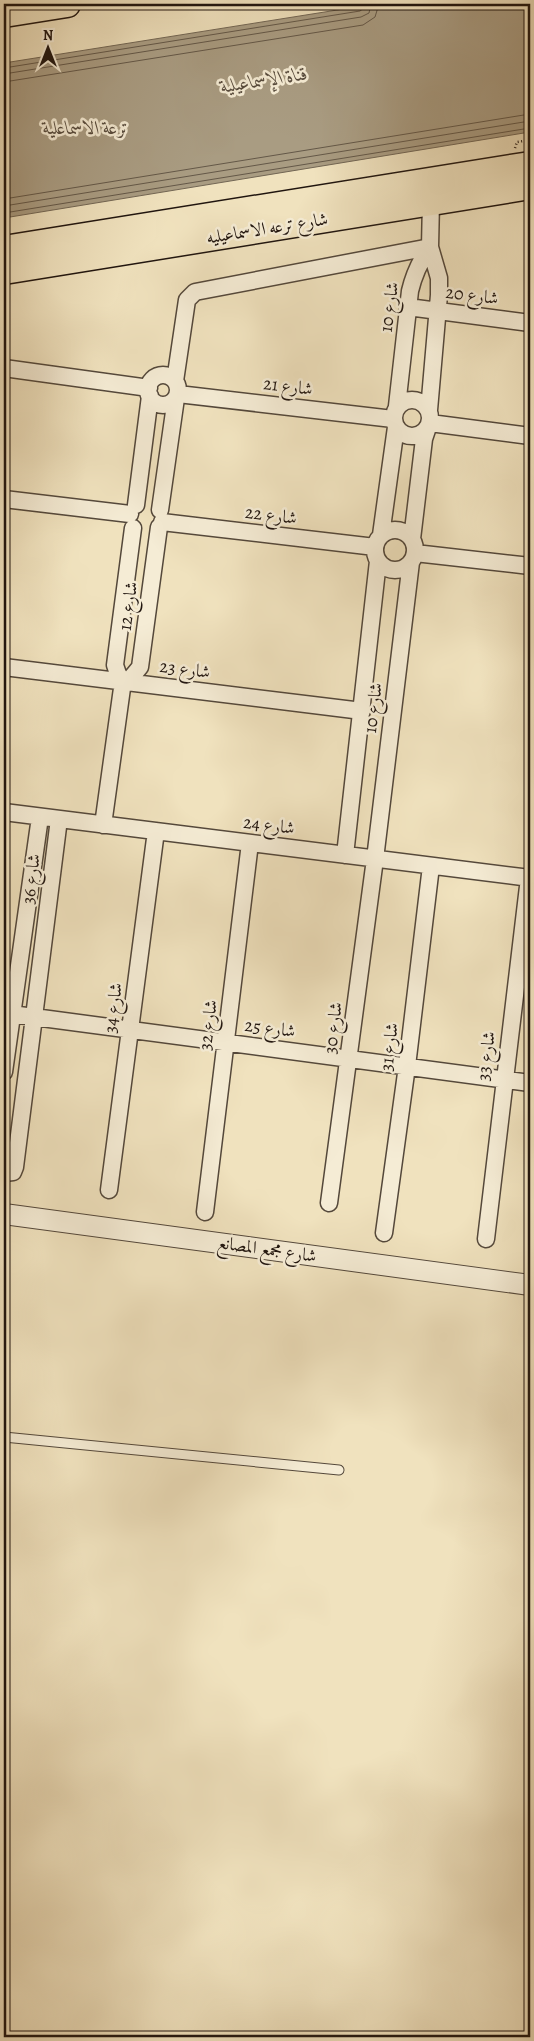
<svg xmlns="http://www.w3.org/2000/svg" width="534" height="2041" font-family="Alegreya,Amiri,serif">
<style>
.water{fill:#a99c82;stroke:#726654}
.lines{fill:none;stroke-linecap:round;stroke-linejoin:round}
.shore{stroke:#645848;stroke-width:1}
.service-casing{stroke:#54483b;stroke-width:11}
.minor-casing{stroke:#54483b;stroke-width:19}
.tertiary-casing{stroke:#54483b;stroke-width:22}
.primary-casing{stroke:#20150f;stroke-width:29}
.path{stroke:#20150f;stroke-width:2.5;stroke-dasharray:1 2.5;stroke-linecap:butt}
.service{stroke:#f5ecd5;stroke-width:9}
.minor{stroke:#f5ecd5;stroke-width:16}
.tertiary{stroke:#f5ecd5;stroke-width:20}
.primary{stroke:#f0e2be;stroke-width:26}
.labels{text-anchor:middle;stroke-width:5;stroke-linejoin:round;paint-order:stroke}
.street-label{font-size:18px;fill:#20150f;stroke:#f5ecd5}
.water-label{font-size:19px;font-style:italic;fill:#574b3d;stroke:#f5ecd5}
</style>
<rect width="100%" height="100%" fill="#f0e2be"/>
<filter id="stains"><feTurbulence type="fractalNoise" baseFrequency=".004" numOctaves="4"/><feColorMatrix values="0 0 0 0 .2 0 0 0 0 .09 0 0 0 0 .02 0 0 0 .5 -.17"/></filter>
<radialGradient id="worn" r=".72"><stop offset=".6" stop-color="#630" stop-opacity="0"/><stop offset="1" stop-color="#630" stop-opacity=".3"/></radialGradient>
<path class="water" d="M375,4H530V132L4,218V63Z"/>
<g class="lines">
<path class="shore" d="M4,68L360,11L364,8L365,4
M4,74L361,17L369,13L371,4
M4,82L363,25L375,17L379,4
M4,199L530,114
M4,206L530,121
M4,213L530,128"/>
<g class="service-casing">
<path id="service" d="M4,1437L339,1470"/>
</g>
<g class="minor-casing">
<path id="minor" d="M408,307L530,323
M4,368L149,388
M148 390a15 15 0 1 1 30 0a15 15 0 1 1-30 0Z
M175,381L187,300L195,292L430,247
M178,394L393,419
M394 418a18 18 0 1 1 36 0a18 18 0 1 1-36 0Z
M397,406L410,291C414,274 420,261 430,247
M429,410L439,295V278L430,247L431,201
M430,423L530,436
M4,499L130,514
M136,505L150,396
M160,510L176,398
M162,522L375,547
M375 550a20 20 0 1 1 40 0a20 20 0 1 1-40 0Z
M381,535L396,427
M412,539L424,439L427,430
M415,553L530,566
M4,667L362,711
M123,681L130,679L140,667L159,527
M4,812L530,878
M103,825L123,681L118,674L115,665L133,528
M345,855L378,561
M4,1013L530,1083
M4,1072L40,817
M4,1173L13,1172L15,1167L59,819
M109,1190L156,831
M329,1203L375,859L411,562
M205,1212L250,843
M384,1233L407,1066L431,866
M486,1239L529,878"/>
</g>
<g class="tertiary-casing">
<path id="tertiary" d="M4,1214L530,1285"/>
</g>
<g class="primary-casing">
<path id="primary" d="M4,14L67,4
M4,249L530,165
M4,271L530,186"/>
</g>
<path class="path" d="M515,148L517,142L530,140"/>
<use href="#service" class="service"/>
<use href="#minor" class="minor"/>
<use href="#tertiary" class="tertiary"/>
<use href="#primary" class="primary"/>
</g>
<g class="labels">
<g class="street-label">
<text transform="translate(267 228) rotate(-9)" y="6">شارع ترعه الاسماعيليه</text>
<text transform="translate(472 295) rotate(7)" y="6">شارع 20</text>
<text transform="translate(389 307) rotate(-82)" y="6">شارع 10</text>
<text transform="translate(288 386) rotate(7)" y="6">شارع 21</text>
<text transform="translate(271 515) rotate(7)" y="6">شارع 22</text>
<text transform="translate(128 606) rotate(-82)" y="6">شارع 12</text>
<text transform="translate(185 669) rotate(7)" y="6">شارع 23</text>
<text transform="translate(373 708) rotate(-83)" y="6">شارع 10</text>
<text transform="translate(269 825) rotate(7)" y="6">شارع 24</text>
<text transform="translate(31 879) rotate(-83)" y="6">شارع 36</text>
<text transform="translate(113 1008) rotate(-83)" y="6">شارع 34</text>
<text transform="translate(208 1025) rotate(-83)" y="6">شارع 32</text>
<text transform="translate(270 1028) rotate(7)" y="6">شارع 25</text>
<text transform="translate(333 1028) rotate(-83)" y="6">شارع 30</text>
<text transform="translate(389 1047) rotate(-83)" y="6">شارع 31</text>
<text transform="translate(486 1056) rotate(-83)" y="6">شارع 33</text>
<text transform="translate(267 1249) rotate(8)" y="6">شارع مجمع المصانع</text>
</g>
<g class="water-label">
<text transform="translate(264 79) rotate(-9)" y="7">قناة الإسماعيلية</text>
<text x="86" y="134">ترعة الاسماعلية</text>
</g>
</g>
<rect width="534" height="2041" fill="none" stroke="#f0e2be" stroke-width="20"/>
<rect x="5" y="5" width="524" height="2031" fill="none" stroke="#20150f" stroke-width="2.5"/>
<rect x="10" y="10" width="514" height="2021" fill="none" stroke="#20150f"/>
<g transform="translate(48 48)" stroke="#f5ecd5" stroke-width="4" paint-order="stroke">
<path d="M0-4L9 19L0 12L-9 19Z" fill="#20150f"/>
<text y="-8" font-size="14" font-weight="bold" text-anchor="middle" fill="#20150f">N</text>
</g>
<rect width="100%" height="100%" filter="url(#stains)"/>
<rect width="100%" height="100%" fill="url(#worn)"/>
</svg>
